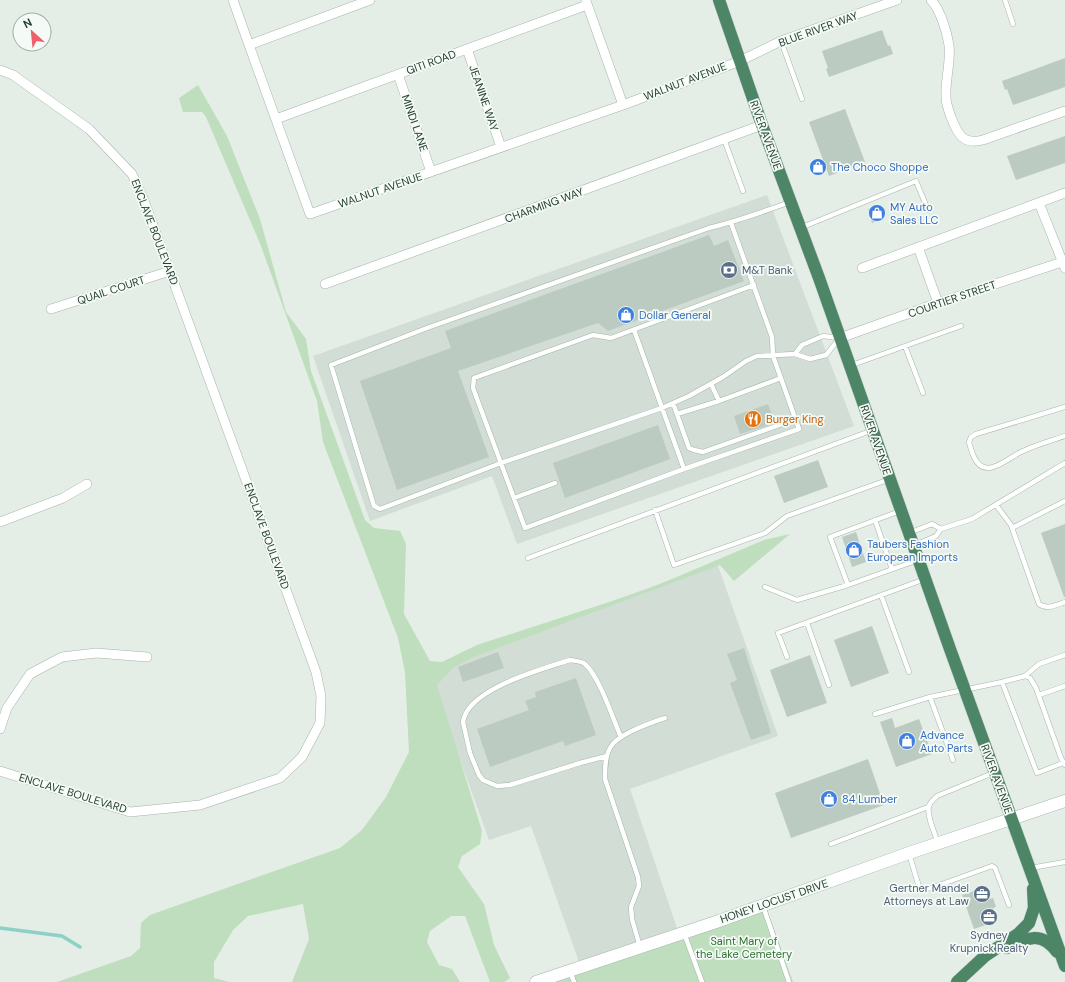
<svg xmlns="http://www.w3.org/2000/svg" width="1065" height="982" font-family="'DM Sans',sans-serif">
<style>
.built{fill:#d2ddd5}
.green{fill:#bfdebd}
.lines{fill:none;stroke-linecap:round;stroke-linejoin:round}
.stream{stroke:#8dd1c6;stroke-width:3.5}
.building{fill:#bccbc1}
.service-casing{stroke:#a6b5ab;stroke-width:5.5}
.minor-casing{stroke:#a6b5ab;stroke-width:10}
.tertiary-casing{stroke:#a6b5ab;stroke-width:13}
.trunk-casing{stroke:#c1c9c5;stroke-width:13}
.service{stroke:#fff;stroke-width:4.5}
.minor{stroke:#fff;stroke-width:9}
.tertiary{stroke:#fff;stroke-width:12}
.trunk{stroke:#4c8667;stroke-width:12}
.labels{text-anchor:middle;stroke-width:3.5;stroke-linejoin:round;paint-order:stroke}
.street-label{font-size:11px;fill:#233f2f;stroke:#f4faf5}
.shop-label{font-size:11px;fill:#366cbe;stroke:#f4faf5;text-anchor:start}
.service-label{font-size:11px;fill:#4e5e75;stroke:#f4faf5;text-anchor:start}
.food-label{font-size:11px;fill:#c56008;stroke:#f4faf5;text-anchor:start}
.park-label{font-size:11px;fill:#2e7533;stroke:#f4faf5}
</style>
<rect width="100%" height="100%" fill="#e4ede6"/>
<path class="built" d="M767,195L854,426L517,544L492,476L370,521L313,356Z
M717,563L778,736L630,789L677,928L579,962L531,826L489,840L427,668Z"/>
<path class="green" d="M198,85L227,136L260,219L286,312L306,339L311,371L365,520L374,528L400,531L406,544L404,614L430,661L442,662L477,645L646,590L764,540L790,534L734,581L720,565L471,658L453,668L437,685L482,831L480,844L462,856L458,867L484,904L494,945L510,978L504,982H490L465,916H451L430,931L427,942L439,965L452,969L460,982H292L309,939L303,904L248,916L233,930L214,962V978L229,982H57L131,956L140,948L141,923L150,915L340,848L362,830L386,797L409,752L405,672L398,638L323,442L317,401L261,246L206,117L202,112H183L179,98Z
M765,904L793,982H536Z"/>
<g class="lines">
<path class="stream" d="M0,928L62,936L80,947"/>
</g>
<path class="building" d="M882,30L888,46L890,45L893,54L829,77L826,69L828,68L822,51Z
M1065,58V87L1013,105L1007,89L1005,90L1002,81Z
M845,109L865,162L829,176L809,122Z
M1065,136V163L1016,180L1007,156Z
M880,205L884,219L872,223L868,209Z
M709,235L714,246L728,240L744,281L608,331L598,323L458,371L489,457L397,490L360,381L451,348L445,331Z
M768,404L775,423L740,434L734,416Z
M658,425L670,459L565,498L553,463Z
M818,460L828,487L784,503L774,476Z
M1065,524V597H1064L1041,533Z
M856,532L866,562L852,567L842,537Z
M872,626L889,673L851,687L834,640Z
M744,648L771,733L751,740L730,683L737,680L727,654Z
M498,652L504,668L463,682L458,667Z
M810,655L827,703L787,717L770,670Z
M576,678L596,735L565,746L563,741L490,767L477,729L529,710L525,701L536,697L535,692Z
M892,718L895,728L919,719L932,754L896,767L880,722Z
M868,759L884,805L791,838L775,793Z
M986,887L990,899L993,898L996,907L993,908L997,921L974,929L962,895Z"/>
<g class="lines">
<g class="service-casing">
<path id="service" d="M1005,0L1013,24
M781,41L802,99
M724,139L743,191
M790,202C763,212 737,221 709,228L427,328L331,365L374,506L380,509L501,463L662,408L689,396L723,377L746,361L757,356L795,354L810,359L826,355L839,339
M731,223L772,337L773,356L799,429L684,469L525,528L473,388L474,378L593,335L611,338L754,285
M800,228L916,181L928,210
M634,330L684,469
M905,346L923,393
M795,354L802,345L823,336L839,338
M852,365L961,326
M711,384L719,401L781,378
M673,403L689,448L694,450L703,452L796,419
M1065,407L976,434L971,437L969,442C970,447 972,452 974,457C985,481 1006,459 1021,452C1035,445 1050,441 1065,436
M677,414L719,401
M514,498L555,483
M996,505L1011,525L1039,604C1047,610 1056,605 1065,602
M655,510L674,565L765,533L787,516L890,479
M900,511L830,537L848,585L918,560
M875,520L892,569
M1012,528L1065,501
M941,529L972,519L1065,463
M909,533L932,524L941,529L936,536L915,545
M528,558L873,430
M765,587L797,600L848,585
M881,595L909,672
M807,623L829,685
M787,657L778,633L925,579
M1025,676L1039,664L1065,655
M1002,682L1037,773L1063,763
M1039,695L1065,686
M875,714L930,697
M607,756L580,763L510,785L497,786L483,780L479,775L470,753L463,722C467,689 542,669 570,660C575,661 581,661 585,664C599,676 613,719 621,737
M953,760L930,697L1002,682L1025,676L1030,678L1036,688L1061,758L1065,765
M938,843C935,834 926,814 929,806C930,802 934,799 937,796L993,773
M831,844L928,807
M909,853L919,887L923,889L931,888L992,866L995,868L1009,905
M1031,868L1065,862
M763,906L789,982
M684,933L702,982
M640,947L632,919L631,907L639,886L638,877L605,779C605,769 605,757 610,748C617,734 651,723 665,718
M570,971L574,982"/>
</g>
<g class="minor-casing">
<path id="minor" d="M233,0L249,45
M370,0L249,45L310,214L623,105L740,61L781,41L897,0
M931,0C940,9 947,32 949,45C951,62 945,80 946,97C946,104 949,111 951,117C958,135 963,145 983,140L1065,111
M586,1L623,105
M467,49L501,147
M0,70L13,75L89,129L132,174L143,198L316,672L321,696L320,723L302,757L280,778L200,805L130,812L0,771
M398,74L431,172
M276,119L587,5
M1039,203L1065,268
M918,247L938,303
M862,268L1065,193
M325,284L762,125
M51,309L170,271
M840,338L938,303L1065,261
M0,522L63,498L87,484
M0,729L7,708L30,674L62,657L96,653L147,657"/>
</g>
<g class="tertiary-casing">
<path id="tertiary" d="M536,982L716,922L909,853L1065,801"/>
</g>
<g class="trunk-casing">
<path id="trunk" d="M719,0L762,125L819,278L950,649L1065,966
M1007,948C1027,938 1041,930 1057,952
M957,982L985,956L1018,934L1029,923L1034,908L1033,889"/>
</g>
<use href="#service" class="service"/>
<use href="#minor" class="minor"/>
<use href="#tertiary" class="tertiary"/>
<use href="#trunk" class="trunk"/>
</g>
<defs>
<g id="shop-disc" transform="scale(0.9)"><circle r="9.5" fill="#3f7fe0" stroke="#f4faf5"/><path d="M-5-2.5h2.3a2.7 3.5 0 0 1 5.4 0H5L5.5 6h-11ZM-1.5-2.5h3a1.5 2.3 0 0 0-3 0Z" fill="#fff"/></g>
<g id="bank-disc" transform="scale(0.9)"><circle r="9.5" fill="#5c6f8a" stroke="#f4faf5"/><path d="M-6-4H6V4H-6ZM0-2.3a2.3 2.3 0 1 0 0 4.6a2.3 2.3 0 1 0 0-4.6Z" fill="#fff"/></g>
<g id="restaurant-disc" transform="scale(0.9)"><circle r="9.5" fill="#e8710a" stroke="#f4faf5"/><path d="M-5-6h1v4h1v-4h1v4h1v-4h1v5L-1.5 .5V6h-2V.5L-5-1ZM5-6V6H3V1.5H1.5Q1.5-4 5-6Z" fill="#fff"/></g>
<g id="office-disc" transform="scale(0.9)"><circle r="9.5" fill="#5c6f8a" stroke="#f4faf5"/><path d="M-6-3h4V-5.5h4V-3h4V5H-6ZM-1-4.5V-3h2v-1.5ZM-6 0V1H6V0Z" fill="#fff"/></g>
</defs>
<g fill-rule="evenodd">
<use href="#shop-disc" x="818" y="167"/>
<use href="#shop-disc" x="877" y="213"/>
<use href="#bank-disc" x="729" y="270"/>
<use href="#shop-disc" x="626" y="315"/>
<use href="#restaurant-disc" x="753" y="419"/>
<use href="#shop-disc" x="854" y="550"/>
<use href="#shop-disc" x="907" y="741"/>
<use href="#shop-disc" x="829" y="799"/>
<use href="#office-disc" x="982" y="894"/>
<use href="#office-disc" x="989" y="917"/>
</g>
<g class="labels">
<g class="street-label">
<text transform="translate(818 29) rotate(-20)" y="4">BLUE RIVER WAY</text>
<text transform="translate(431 62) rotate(-20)" y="4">GITI ROAD</text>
<text transform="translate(685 81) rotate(-21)" y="4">WALNUT AVENUE</text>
<text transform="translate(484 98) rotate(71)" y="4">JEANINE WAY</text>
<text transform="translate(415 123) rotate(71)" y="4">MINDI LANE</text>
<text transform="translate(766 135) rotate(70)" y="4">RIVER AVENUE</text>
<text transform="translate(380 190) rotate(-19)" y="4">WALNUT AVENUE</text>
<text transform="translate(544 205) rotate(-20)" y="4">CHARMING WAY</text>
<text transform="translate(155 232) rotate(69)" y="4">ENCLAVE BOULEVARD</text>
<text transform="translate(111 290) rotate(-18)" y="4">QUAIL COURT</text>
<text transform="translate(952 299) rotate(-19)" y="4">COURTIER STREET</text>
<text transform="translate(876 440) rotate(71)" y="4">RIVER AVENUE</text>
<text transform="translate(267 536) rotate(70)" y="4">ENCLAVE BOULEVARD</text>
<text transform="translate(997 779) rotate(70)" y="4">RIVER AVENUE</text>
<text transform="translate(73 793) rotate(17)" y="4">ENCLAVE BOULEVARD</text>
<text transform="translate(774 901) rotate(-19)" y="4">HONEY LOCUST DRIVE</text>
</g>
<g class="shop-label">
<text x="831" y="171">The Choco Shoppe</text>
<text x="890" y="211">MY Auto<tspan x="890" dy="13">Sales LLC</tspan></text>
<text x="639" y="319">Dollar General</text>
<text x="867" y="548">Taubers Fashion<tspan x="867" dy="13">European Imports</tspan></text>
<text x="920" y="739">Advance<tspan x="920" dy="13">Auto Parts</tspan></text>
<text x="842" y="803">84 Lumber</text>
</g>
<g class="service-label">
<text x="742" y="274">M&amp;T Bank</text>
<text x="969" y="892" text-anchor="end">Gertner Mandel<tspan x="969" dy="13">Attorneys at Law</tspan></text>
<text x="989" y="939" text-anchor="middle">Sydney<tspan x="989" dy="13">Krupnick Realty</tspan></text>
</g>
<g class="food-label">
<text x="766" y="423">Burger King</text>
</g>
<g class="park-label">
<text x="744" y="945">Saint Mary of<tspan x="744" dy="13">the Lake Cemetery</tspan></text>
</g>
</g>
<g transform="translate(32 32) rotate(333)"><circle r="19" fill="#f4faf5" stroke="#a0afa6"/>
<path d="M0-3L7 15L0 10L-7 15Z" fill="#f05f69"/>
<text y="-6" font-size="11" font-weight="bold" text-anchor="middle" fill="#233f2f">N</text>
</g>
</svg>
